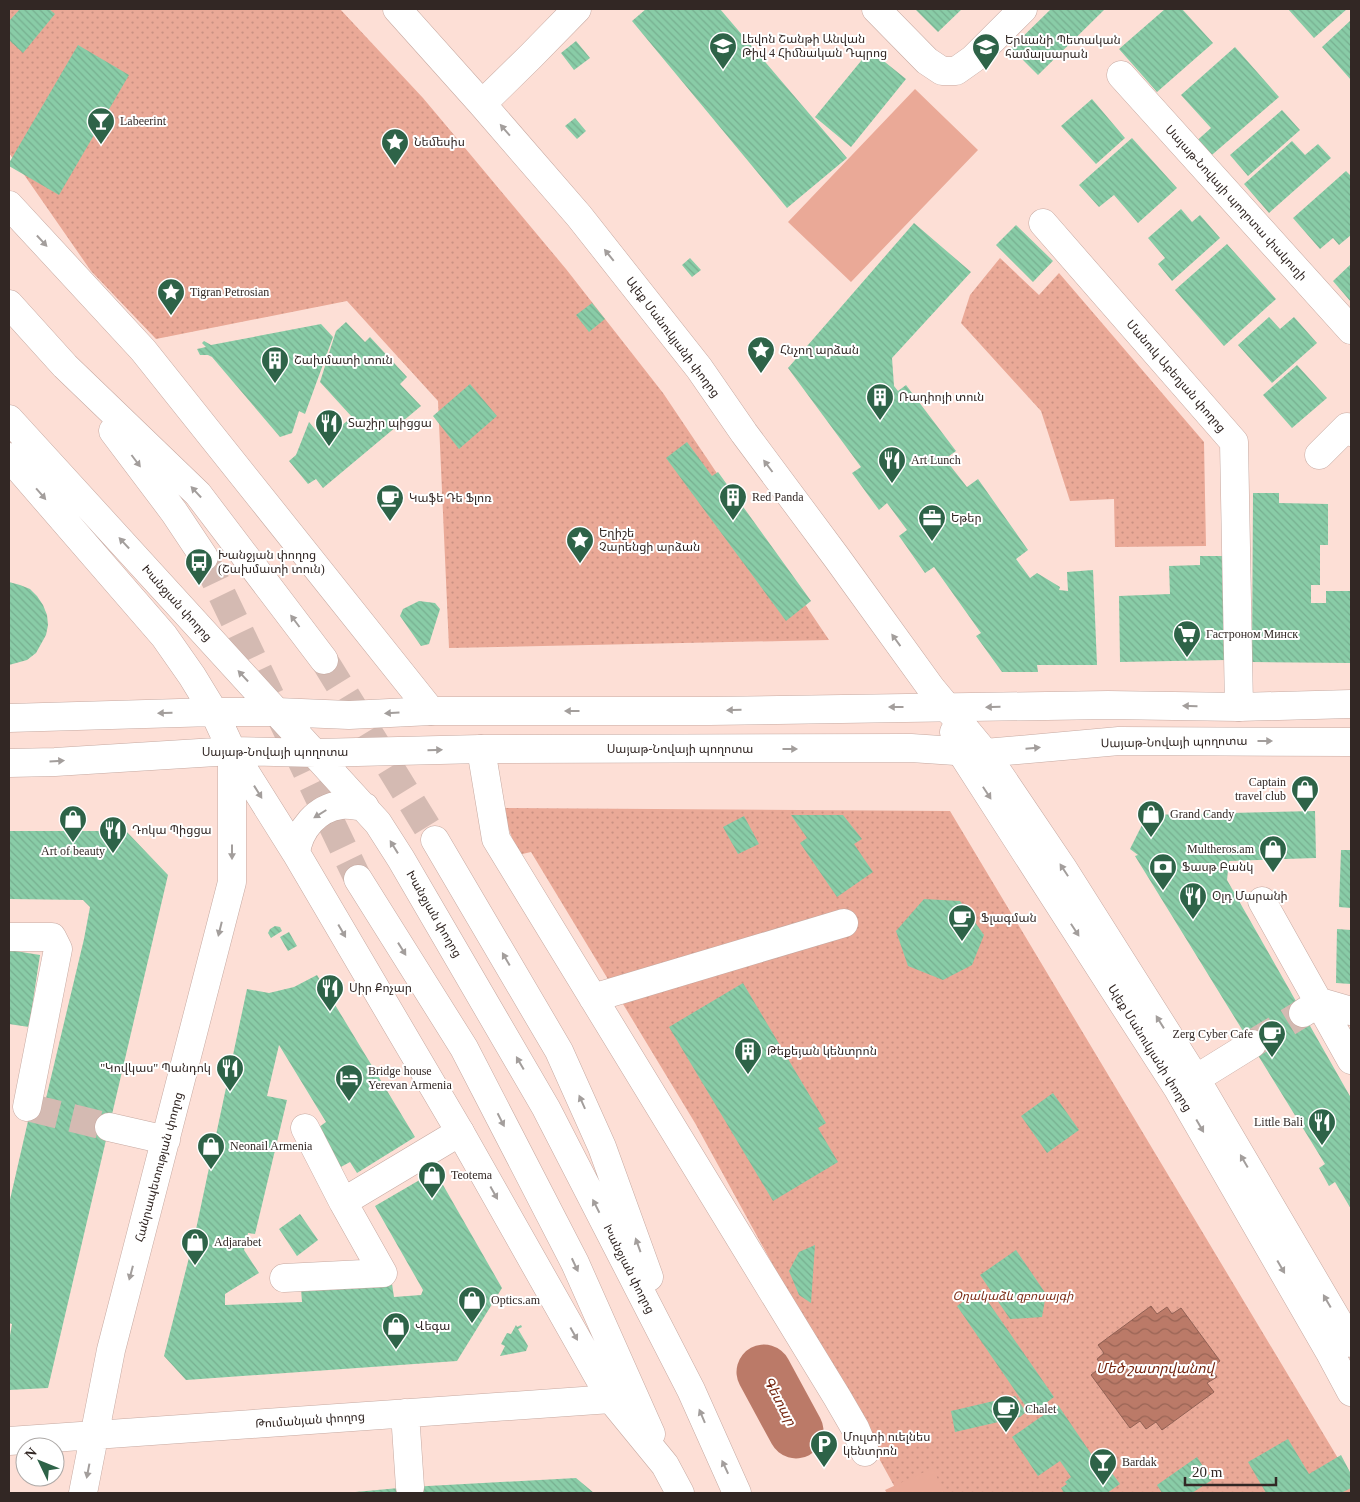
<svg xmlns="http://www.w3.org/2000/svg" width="1360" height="1502" font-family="'Times New Roman','Noto Sans Armenian',serif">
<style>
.green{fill:url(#green-dots)}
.pitch{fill:#eaa997}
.water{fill:url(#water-waves);stroke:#926154}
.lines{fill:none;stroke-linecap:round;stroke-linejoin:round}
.river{stroke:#bb7a68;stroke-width:55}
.building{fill:url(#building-back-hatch)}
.minor-tunnel{stroke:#d4bab2;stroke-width:28;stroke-dasharray:28 14;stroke-linecap:butt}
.major-tunnel{stroke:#d4bab2;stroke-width:28;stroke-dasharray:28 14;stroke-linecap:butt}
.minor-casing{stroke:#c6a9a1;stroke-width:29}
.major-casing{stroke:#c6a9a1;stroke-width:29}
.minor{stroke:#fff;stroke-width:28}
.major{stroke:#fff;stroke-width:28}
.oneway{fill:#a39e9c}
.labels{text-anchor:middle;stroke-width:4;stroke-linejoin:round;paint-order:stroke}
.poi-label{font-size:12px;fill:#322724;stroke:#fff;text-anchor:start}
.street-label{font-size:12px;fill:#322724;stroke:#fff}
.park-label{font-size:12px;font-style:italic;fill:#7d2d17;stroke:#fff}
.water-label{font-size:14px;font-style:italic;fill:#762610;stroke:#fff}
</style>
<defs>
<pattern id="green-dots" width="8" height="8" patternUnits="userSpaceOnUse" patternTransform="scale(1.25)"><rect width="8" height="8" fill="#eaa997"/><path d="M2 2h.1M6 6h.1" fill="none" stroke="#c99182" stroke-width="1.8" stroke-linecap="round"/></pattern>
<pattern id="water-waves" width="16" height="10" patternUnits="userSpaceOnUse" patternTransform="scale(1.25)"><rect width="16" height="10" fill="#bb7a68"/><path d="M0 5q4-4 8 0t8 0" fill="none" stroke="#996455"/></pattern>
<pattern id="building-back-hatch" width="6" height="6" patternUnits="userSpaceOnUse" patternTransform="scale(1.25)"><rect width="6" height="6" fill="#89cca7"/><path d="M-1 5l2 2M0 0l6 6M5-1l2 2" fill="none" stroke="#77af90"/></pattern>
</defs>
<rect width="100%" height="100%" fill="#fddfd6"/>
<path class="green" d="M9,9H340L423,98L465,148L566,269L663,393L829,640L449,648L438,401L347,301L156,339L91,271L9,153Z
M1000,258L1039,295L1059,273L1204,442L1206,546L1115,547L1114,499L1070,501L1041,411L961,323L970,295Z
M504,808L950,811L1351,1480V1493H898L695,1123L531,852L518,855L506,821Z"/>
<path class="pitch" d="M915,89L978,150L851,282L788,222Z
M933,1468L944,1493H887L885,1490Z"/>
<path class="water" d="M1151,1306L1157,1314L1167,1307L1172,1314L1181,1308L1220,1361L1211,1368L1217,1377L1207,1383L1214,1392L1162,1430L1156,1422L1146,1429L1140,1421L1130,1428L1091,1375L1102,1366L1097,1359L1104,1353L1098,1345Z"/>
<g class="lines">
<path class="river" d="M764,1372L796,1431"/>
</g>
<path class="building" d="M20,9H49L55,14L23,53L9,40V21Z
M646,9H720L847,158L787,208L632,21Z
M915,9H962L938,32Z
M1051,9H1105L1038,75L1011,48Z
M1165,9H1182L1213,43L1157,92L1119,49Z
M1288,9H1347L1314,38Z
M1351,20V80L1322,47Z
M576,41L590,58L574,70L561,53Z
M78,45L129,75L59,195L9,166V163Z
M1235,47L1279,97L1206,160L1192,145L1211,128L1181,95Z
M870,50L906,79L851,147L815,117Z
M1092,99L1125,138L1096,164L1061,126Z
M1282,110L1300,130L1248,176L1230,155Z
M575,118L586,131L577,139L565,126Z
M1132,138L1177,188L1138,223L1114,195L1099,207L1079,185Z
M1292,141L1305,155L1318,144L1331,158L1269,213L1244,184Z
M1346,171L1351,176V235L1339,245L1333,238L1320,249L1293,218Z
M1181,209L1192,222L1200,215L1220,238L1172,281L1158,264L1165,258L1148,238Z
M914,223L971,272L892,358L894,386L898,391L906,385L956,451L945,459L967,487L978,479L1028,550L1016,559L1030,578L1037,573L1060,587L1059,590L1068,591L1067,572L1093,570L1097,665H1037L1038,672H1002L976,636L981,633L934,567L925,573L899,536L907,530L887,503L879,510L852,473L861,467L788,368Z
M1016,225L1053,261L1033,282L996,245Z
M1227,244L1276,299L1224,346L1175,290Z
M690,258L701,270L692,277L682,265Z
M1351,264V302L1333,281Z
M592,303L605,319L589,332L576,315Z
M1269,317L1280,329L1294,317L1317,343L1272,383L1238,345Z
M346,322L365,342L370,337L407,377L400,384L421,406L323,488L316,479L308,484L289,461L296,455L309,422L324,440L352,417L320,382L336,331Z
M321,324L333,337L305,414L299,411L292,433L280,437L212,357L208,355H200L197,349L206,347L202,343L204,341L211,345Z
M1297,365L1327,398L1292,428L1263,395Z
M470,384L497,416L459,449L433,416Z
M687,442L712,476L718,472L811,601L786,621L666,458Z
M1253,493H1279V503L1328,504V545H1320V585H1311V603H1326V591H1351V663L1252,662Z
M1200,556H1224L1226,660L1120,662L1119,596L1170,594L1169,566L1200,565Z
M9,582L20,585L30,589L37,596L43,605L47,615L48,625L46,635L36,653L27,660L9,665Z
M419,601L435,603L440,609L429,644L421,646L400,616L403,609Z
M1315,811L1316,858L1229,861L1227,880L1351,1098V1209L1335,1182L1329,1186L1319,1168L1325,1164L1135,856L1138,855L1130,849L1147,815Z
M791,815H843L862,839L854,844L873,872L837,897L800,843L807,838Z
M744,816L759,844L738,854L723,827Z
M9,831H126L168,875L48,1388L9,1390V1341L12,1324L9,1323V1204L31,1108L43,1111L84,939L90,907L83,900L9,899Z
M1341,850H1351V908L1339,907Z
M924,899L960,901L984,935L972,965L943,980L908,966L896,931Z
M275,926L280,927L282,931L271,938L268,933L270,929Z
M1337,929L1351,930V984L1336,983Z
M289,932L297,946L288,951L280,937Z
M9,950L40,955L29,1027L9,1024Z
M317,975L415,1137L357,1173L350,1162L339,1168L315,1130L326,1122L279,1045L267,1096L287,1100L255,1234L248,1233L244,1250L259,1273L225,1294V1305L302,1302L301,1289L392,1284L394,1297L421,1295L423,1290L375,1206L435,1171L502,1288L457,1361L186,1380L164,1356L195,1234L247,989L269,993L294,987Z
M743,983L826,1123L818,1128L838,1162L773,1201L669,1027Z
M1053,1093L1079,1130L1047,1153L1021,1116Z
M300,1214L318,1240L297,1256L279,1229Z
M815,1245L811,1303L799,1295L789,1271L799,1252Z
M1016,1250L1046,1294L1042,1317L1010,1319L980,1275Z
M980,1290L1054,1397L1031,1414L957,1306Z
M516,1325L517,1327L521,1325L522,1327L518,1329L528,1346L526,1351L500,1356L505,1346L501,1344L507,1333L511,1334Z
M1015,1396L1026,1412L1020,1417L955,1432L951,1411Z
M1058,1405L1096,1461L1100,1457L1120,1484L1107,1493H1064L1061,1488L1067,1484L1065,1482L1071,1477L1060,1461L1038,1476L1012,1437Z
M1288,1439L1309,1474L1341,1455L1351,1474V1488L1341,1493H1266L1248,1462Z
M1197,1457L1212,1480L1192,1493H1162L1157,1485Z
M576,1478L594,1493H355V1492L410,1487Z"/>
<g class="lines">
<path class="minor-tunnel" d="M1252,1044L1303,1013
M31,1108L109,1127"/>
<path class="major-tunnel" d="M204,557L358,879
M324,660L435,840"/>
<g class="minor-casing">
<path id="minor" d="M397,9L482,104L579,216L699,368L744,433L837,558L931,688L985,753L1062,867L1196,1079L1351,1343
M876,9L927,61L942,71H956L973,59L1023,9
M1121,75L1351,330
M482,104L531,56L577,9
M9,205L143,350L431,711
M1043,223L1234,442L1239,707
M1319,455L1347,427L1351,432
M954,732L961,752L1178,1089L1329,1351L1351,1392
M481,749L496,839L837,1397L855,1428L865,1452
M1262,901L1351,1060
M9,937H52L58,949L27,1107
M593,998L844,923
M1303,1013L1320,1002L1351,1011
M1181,1088L1252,1044
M109,1127L166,1140
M305,1128L343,1202
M284,1278L383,1273L343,1202L460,1132
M405,1413L410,1487
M9,1441L611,1399
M83,1493L111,1350L232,882V751"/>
</g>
<g class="major-casing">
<path id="major" d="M9,304L65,366L198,494L324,660
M9,419L378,823L401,859L546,1108L691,1390L737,1493
M113,431L174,512L204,557
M9,457L164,636L192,676L214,712L232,751L296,853L460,1132L611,1399L665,1465L680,1493
M9,718L214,712H277L349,715L431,711H709L1108,705L1239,707L1351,704
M9,763L55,762L232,751L316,753L481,749L911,748L985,753L1119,741L1351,742
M435,840L559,1051L602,1147L649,1277
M296,853C299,829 317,808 341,805C349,804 357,806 365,807
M358,879L464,1048L575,1263L651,1434"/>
</g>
<use href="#minor" class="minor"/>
<use href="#major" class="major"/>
</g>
<defs><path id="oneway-solid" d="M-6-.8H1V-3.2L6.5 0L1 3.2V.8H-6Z" transform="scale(1.25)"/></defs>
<g class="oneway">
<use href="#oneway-solid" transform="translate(505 130) rotate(-131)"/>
<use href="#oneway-solid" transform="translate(42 241) rotate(47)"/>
<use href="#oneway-solid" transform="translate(609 255) rotate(-129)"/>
<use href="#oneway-solid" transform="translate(136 461) rotate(53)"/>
<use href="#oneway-solid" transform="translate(768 466) rotate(-127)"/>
<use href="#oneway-solid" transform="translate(196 492) rotate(-133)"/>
<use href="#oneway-solid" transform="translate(41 494) rotate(49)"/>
<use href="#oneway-solid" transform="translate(124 543) rotate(-133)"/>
<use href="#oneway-solid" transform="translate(295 621) rotate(-127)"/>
<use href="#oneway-solid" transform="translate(896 640) rotate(-126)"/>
<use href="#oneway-solid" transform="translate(243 676) rotate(-133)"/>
<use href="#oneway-solid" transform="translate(1190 706) rotate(-179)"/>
<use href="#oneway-solid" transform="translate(896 707) rotate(180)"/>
<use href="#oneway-solid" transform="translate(993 707) rotate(179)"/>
<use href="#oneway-solid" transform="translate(734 710) rotate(179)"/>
<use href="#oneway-solid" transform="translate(572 711) rotate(180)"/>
<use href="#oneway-solid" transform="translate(165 713) rotate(178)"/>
<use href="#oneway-solid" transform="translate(392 713) rotate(177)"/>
<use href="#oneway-solid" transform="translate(1265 741)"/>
<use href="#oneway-solid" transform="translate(1033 748) rotate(-5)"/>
<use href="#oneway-solid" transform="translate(790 749)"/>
<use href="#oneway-solid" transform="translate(435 750) rotate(-1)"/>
<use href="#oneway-solid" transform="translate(57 761) rotate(-3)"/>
<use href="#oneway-solid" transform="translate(258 792) rotate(58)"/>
<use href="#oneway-solid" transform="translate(987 793) rotate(57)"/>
<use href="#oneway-solid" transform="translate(320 814) rotate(148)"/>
<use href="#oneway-solid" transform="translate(394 847) rotate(-122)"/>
<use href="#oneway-solid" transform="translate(232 852) rotate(90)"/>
<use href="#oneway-solid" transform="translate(1064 870) rotate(-123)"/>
<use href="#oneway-solid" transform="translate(220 929) rotate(104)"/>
<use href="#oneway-solid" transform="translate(1075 930) rotate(57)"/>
<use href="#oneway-solid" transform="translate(342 931) rotate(60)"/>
<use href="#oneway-solid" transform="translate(402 949) rotate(58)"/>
<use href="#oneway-solid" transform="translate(506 959) rotate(-120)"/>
<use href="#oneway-solid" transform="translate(1160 1022) rotate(-122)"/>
<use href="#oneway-solid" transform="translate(520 1063) rotate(-120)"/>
<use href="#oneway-solid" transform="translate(582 1102) rotate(-114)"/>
<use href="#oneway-solid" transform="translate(501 1120) rotate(63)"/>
<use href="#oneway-solid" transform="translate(1200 1126) rotate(60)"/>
<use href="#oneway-solid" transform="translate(1244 1161) rotate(-120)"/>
<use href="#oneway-solid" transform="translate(494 1193) rotate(61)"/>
<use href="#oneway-solid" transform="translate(596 1206) rotate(-117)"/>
<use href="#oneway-solid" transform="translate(638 1245) rotate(-110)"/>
<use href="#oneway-solid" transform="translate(575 1265) rotate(65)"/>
<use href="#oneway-solid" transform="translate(1281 1267) rotate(60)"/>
<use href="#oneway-solid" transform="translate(131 1273) rotate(105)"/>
<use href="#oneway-solid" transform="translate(1327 1301) rotate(-120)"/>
<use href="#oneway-solid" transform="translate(574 1334) rotate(61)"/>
<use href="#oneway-solid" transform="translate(702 1416) rotate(-113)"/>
<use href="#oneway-solid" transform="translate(725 1467) rotate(-115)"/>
<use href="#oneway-solid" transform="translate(88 1471) rotate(101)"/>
</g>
<defs>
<g id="school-pin" transform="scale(1.4375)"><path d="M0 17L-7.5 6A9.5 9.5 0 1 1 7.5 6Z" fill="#2e6348" stroke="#fff"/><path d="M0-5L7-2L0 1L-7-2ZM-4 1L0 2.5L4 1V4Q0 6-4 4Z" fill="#fff"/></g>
<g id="university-pin" transform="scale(1.4375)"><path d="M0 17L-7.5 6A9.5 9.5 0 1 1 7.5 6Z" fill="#2e6348" stroke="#fff"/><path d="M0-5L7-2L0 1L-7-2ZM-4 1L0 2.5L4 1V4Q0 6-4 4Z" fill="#fff"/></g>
<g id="bar-pin" transform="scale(1.4375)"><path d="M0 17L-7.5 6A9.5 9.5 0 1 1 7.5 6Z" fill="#2e6348" stroke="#fff"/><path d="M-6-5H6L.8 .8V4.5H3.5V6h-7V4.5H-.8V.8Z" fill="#fff"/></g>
<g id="sight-pin" transform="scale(1.4375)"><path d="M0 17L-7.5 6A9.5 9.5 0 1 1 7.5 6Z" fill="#2e6348" stroke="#fff"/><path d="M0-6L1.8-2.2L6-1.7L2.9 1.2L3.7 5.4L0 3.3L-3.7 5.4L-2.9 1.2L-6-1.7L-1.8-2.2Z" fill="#fff"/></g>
<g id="building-pin" transform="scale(1.4375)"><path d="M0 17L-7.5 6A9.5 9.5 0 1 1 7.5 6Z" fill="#2e6348" stroke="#fff"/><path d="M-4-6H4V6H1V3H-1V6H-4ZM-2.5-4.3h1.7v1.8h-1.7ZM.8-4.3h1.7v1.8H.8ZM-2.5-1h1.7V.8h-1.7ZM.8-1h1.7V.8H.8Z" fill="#fff"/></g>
<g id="restaurant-pin" transform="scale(1.4375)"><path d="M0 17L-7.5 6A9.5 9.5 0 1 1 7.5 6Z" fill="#2e6348" stroke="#fff"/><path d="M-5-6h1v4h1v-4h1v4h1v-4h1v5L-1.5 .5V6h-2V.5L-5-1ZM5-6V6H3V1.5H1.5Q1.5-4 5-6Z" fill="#fff"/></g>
<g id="cafe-pin" transform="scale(1.4375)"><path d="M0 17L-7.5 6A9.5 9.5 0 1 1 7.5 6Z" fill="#2e6348" stroke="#fff"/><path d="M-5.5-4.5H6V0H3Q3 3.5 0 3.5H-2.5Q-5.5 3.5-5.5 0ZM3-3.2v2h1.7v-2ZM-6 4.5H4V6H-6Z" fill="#fff"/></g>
<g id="office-pin" transform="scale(1.4375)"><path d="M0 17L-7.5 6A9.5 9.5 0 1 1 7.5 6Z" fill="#2e6348" stroke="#fff"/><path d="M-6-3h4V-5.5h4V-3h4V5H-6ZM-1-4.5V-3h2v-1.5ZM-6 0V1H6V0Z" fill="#fff"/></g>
<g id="bus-pin" transform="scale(1.4375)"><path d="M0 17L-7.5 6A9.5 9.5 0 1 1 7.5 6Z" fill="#2e6348" stroke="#fff"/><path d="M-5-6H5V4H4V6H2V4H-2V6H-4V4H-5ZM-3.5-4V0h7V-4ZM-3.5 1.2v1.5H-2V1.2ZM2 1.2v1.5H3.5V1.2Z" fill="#fff"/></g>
<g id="supermarket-pin" transform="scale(1.4375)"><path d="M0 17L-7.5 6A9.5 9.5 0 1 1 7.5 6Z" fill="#2e6348" stroke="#fff"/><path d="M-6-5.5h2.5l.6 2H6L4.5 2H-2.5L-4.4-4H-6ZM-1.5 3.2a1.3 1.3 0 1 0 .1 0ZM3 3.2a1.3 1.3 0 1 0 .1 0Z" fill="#fff"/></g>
<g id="shop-pin" transform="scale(1.4375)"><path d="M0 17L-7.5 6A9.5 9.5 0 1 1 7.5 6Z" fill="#2e6348" stroke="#fff"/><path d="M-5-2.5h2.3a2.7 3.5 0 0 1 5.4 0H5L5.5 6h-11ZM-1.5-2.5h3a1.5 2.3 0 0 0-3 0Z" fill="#fff"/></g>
<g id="bank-pin" transform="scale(1.4375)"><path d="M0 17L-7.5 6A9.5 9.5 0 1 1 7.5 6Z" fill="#2e6348" stroke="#fff"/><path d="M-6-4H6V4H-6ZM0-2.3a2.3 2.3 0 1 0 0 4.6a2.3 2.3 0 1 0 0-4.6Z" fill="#fff"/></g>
<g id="hotel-pin" transform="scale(1.4375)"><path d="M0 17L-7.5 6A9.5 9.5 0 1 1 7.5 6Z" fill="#2e6348" stroke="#fff"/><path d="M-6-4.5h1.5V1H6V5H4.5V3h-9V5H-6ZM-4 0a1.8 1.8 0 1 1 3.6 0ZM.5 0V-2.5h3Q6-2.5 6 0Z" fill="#fff"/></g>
<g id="parking-pin" transform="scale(1.4375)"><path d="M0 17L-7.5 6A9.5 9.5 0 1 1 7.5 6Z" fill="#2e6348" stroke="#fff"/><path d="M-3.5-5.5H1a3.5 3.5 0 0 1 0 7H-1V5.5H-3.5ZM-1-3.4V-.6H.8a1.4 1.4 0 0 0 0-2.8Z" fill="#fff"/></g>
</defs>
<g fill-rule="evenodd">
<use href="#school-pin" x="723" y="46"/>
<use href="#university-pin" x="986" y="47"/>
<use href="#bar-pin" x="101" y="121"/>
<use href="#sight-pin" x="395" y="142"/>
<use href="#sight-pin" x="171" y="292"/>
<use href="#sight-pin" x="761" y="350"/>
<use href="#building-pin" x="275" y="360"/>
<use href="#building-pin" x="880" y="397"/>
<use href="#restaurant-pin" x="329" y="423"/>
<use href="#restaurant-pin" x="892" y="460"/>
<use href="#building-pin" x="733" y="497"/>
<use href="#cafe-pin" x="390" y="498"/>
<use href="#office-pin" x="932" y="518"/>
<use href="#sight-pin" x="580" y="540"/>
<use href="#bus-pin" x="199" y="562"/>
<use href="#supermarket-pin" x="1187" y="634"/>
<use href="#shop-pin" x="1305" y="789"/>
<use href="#shop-pin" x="1151" y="814"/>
<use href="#shop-pin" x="73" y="819"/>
<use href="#restaurant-pin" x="113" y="830"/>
<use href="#shop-pin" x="1273" y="849"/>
<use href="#bank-pin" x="1163" y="867"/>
<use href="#restaurant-pin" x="1193" y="896"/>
<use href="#cafe-pin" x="962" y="918"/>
<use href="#restaurant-pin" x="330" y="988"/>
<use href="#cafe-pin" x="1272" y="1034"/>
<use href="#building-pin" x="748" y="1051"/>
<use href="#restaurant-pin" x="230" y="1068"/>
<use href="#hotel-pin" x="349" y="1078"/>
<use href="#restaurant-pin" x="1322" y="1122"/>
<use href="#shop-pin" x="211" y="1146"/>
<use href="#shop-pin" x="432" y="1175"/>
<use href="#shop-pin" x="195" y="1242"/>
<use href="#shop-pin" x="472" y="1300"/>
<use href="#shop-pin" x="396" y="1326"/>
<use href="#cafe-pin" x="1006" y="1409"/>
<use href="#parking-pin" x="824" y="1444"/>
<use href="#bar-pin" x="1103" y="1462"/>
</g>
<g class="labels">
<g class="poi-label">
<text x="742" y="43">Լեվոն Շանթի Անվան<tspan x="742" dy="14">Թիվ 4 Հիմնական Դպրոց</tspan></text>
<text x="1005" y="44">Երևանի Պետական<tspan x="1005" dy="14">համալսարան</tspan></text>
<text x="120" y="125">Labeerint</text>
<text x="414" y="146">Նեմեսիս</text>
<text x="190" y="296">Tigran Petrosian</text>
<text x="780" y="354">Հնչող արձան</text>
<text x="294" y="364">Շախմատի տուն</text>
<text x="899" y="401">Ռադիոյի տուն</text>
<text x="348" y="427">Տաշիր պիցցա</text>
<text x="911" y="464">Art Lunch</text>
<text x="752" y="501">Red Panda</text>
<text x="409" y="502">Կաֆե Դե Ֆլոռ</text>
<text x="951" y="522">Եթեր</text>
<text x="599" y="537">Եղիշե<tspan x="599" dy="14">Չարենցի արձան</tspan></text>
<text x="218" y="559">Խանջյան փողոց<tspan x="218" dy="14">(Շախմատի տուն)</tspan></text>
<text x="1206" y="638">Гастроном Минск</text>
<text x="1286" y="786" text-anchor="end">Captain<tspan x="1286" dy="14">travel club</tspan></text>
<text x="1170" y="818">Grand Candy</text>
<text x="132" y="834">Դոկա Պիցցա</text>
<text x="1254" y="853" text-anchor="end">Multheros.am</text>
<text x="73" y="855" text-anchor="middle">Art of beauty</text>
<text x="1182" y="871">Ֆասթ Բանկ</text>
<text x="1212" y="900">Օլդ Մարանի</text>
<text x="981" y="922">Ֆլագման</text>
<text x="349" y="992">Սիր Քոչար</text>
<text x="1253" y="1038" text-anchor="end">Zerg Cyber Cafe</text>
<text x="767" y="1055">Թեքեյան կենտրոն</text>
<text x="211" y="1072" text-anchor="end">"Կովկաս" Պանդոկ</text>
<text x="368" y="1075">Bridge house<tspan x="368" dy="14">Yerevan Armenia</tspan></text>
<text x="1303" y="1126" text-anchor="end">Little Bali</text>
<text x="230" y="1150">Neonail Armenia</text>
<text x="451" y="1179">Teotema</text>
<text x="214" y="1246">Adjarabet</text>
<text x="491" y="1304">Optics.am</text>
<text x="415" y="1330">Վեգա</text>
<text x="1025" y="1413">Chalet</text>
<text x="843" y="1441">Մուլտի ուելնես<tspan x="843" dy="14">կենտրոն</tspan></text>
<text x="1122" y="1466">Bardak</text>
</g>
<g class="street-label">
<text transform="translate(1236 203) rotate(48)" y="4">Սայաթ-Նովայի պողոտա փակուղի</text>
<text transform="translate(673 337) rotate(53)" y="4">Ալեք Մանուկյանի փողոց</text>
<text transform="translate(1176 376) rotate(49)" y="4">Մանուկ Աբեղյան փողոց</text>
<text transform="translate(177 603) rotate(48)" y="4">Խանջյան փողոց</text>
<text transform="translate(1174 742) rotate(-1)" y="4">Սայաթ-Նովայի պողոտա</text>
<text x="680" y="753">Սայաթ-Նովայի պողոտա</text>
<text x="275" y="756">Սայաթ-Նովայի պողոտա</text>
<text transform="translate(434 914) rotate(60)" y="4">Խանջյան փողոց</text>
<text transform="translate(1150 1048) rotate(58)" y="4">Ալեք Մանուկյանի փողոց</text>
<text transform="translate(159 1167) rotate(-75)" y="4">Հանրապետության փողոց</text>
<text transform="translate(629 1269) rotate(63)" y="4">Խանջյան փողոց</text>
<text transform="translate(310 1420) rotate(-4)" y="4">Թումանյան փողոց</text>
</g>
<g class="park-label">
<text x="1013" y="1300">Օղակաձև զբոսայգի</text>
</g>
<g class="water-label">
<text x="1155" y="1373">Մեծ շատրվանով</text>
<text transform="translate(780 1401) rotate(62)" y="5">Գետար</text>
</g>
</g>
<rect width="1360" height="1502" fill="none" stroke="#322724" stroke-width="20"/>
<g transform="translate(40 1462) rotate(313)"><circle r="24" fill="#ffffff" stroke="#ada9a7"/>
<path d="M0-4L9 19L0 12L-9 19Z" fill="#2e6348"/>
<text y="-8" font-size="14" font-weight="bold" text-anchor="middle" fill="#322724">N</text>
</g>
<path d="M1185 1477v8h91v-8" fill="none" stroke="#322724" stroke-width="2.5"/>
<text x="1192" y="1477" font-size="15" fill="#322724" stroke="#ffffff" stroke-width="4" paint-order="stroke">20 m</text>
</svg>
